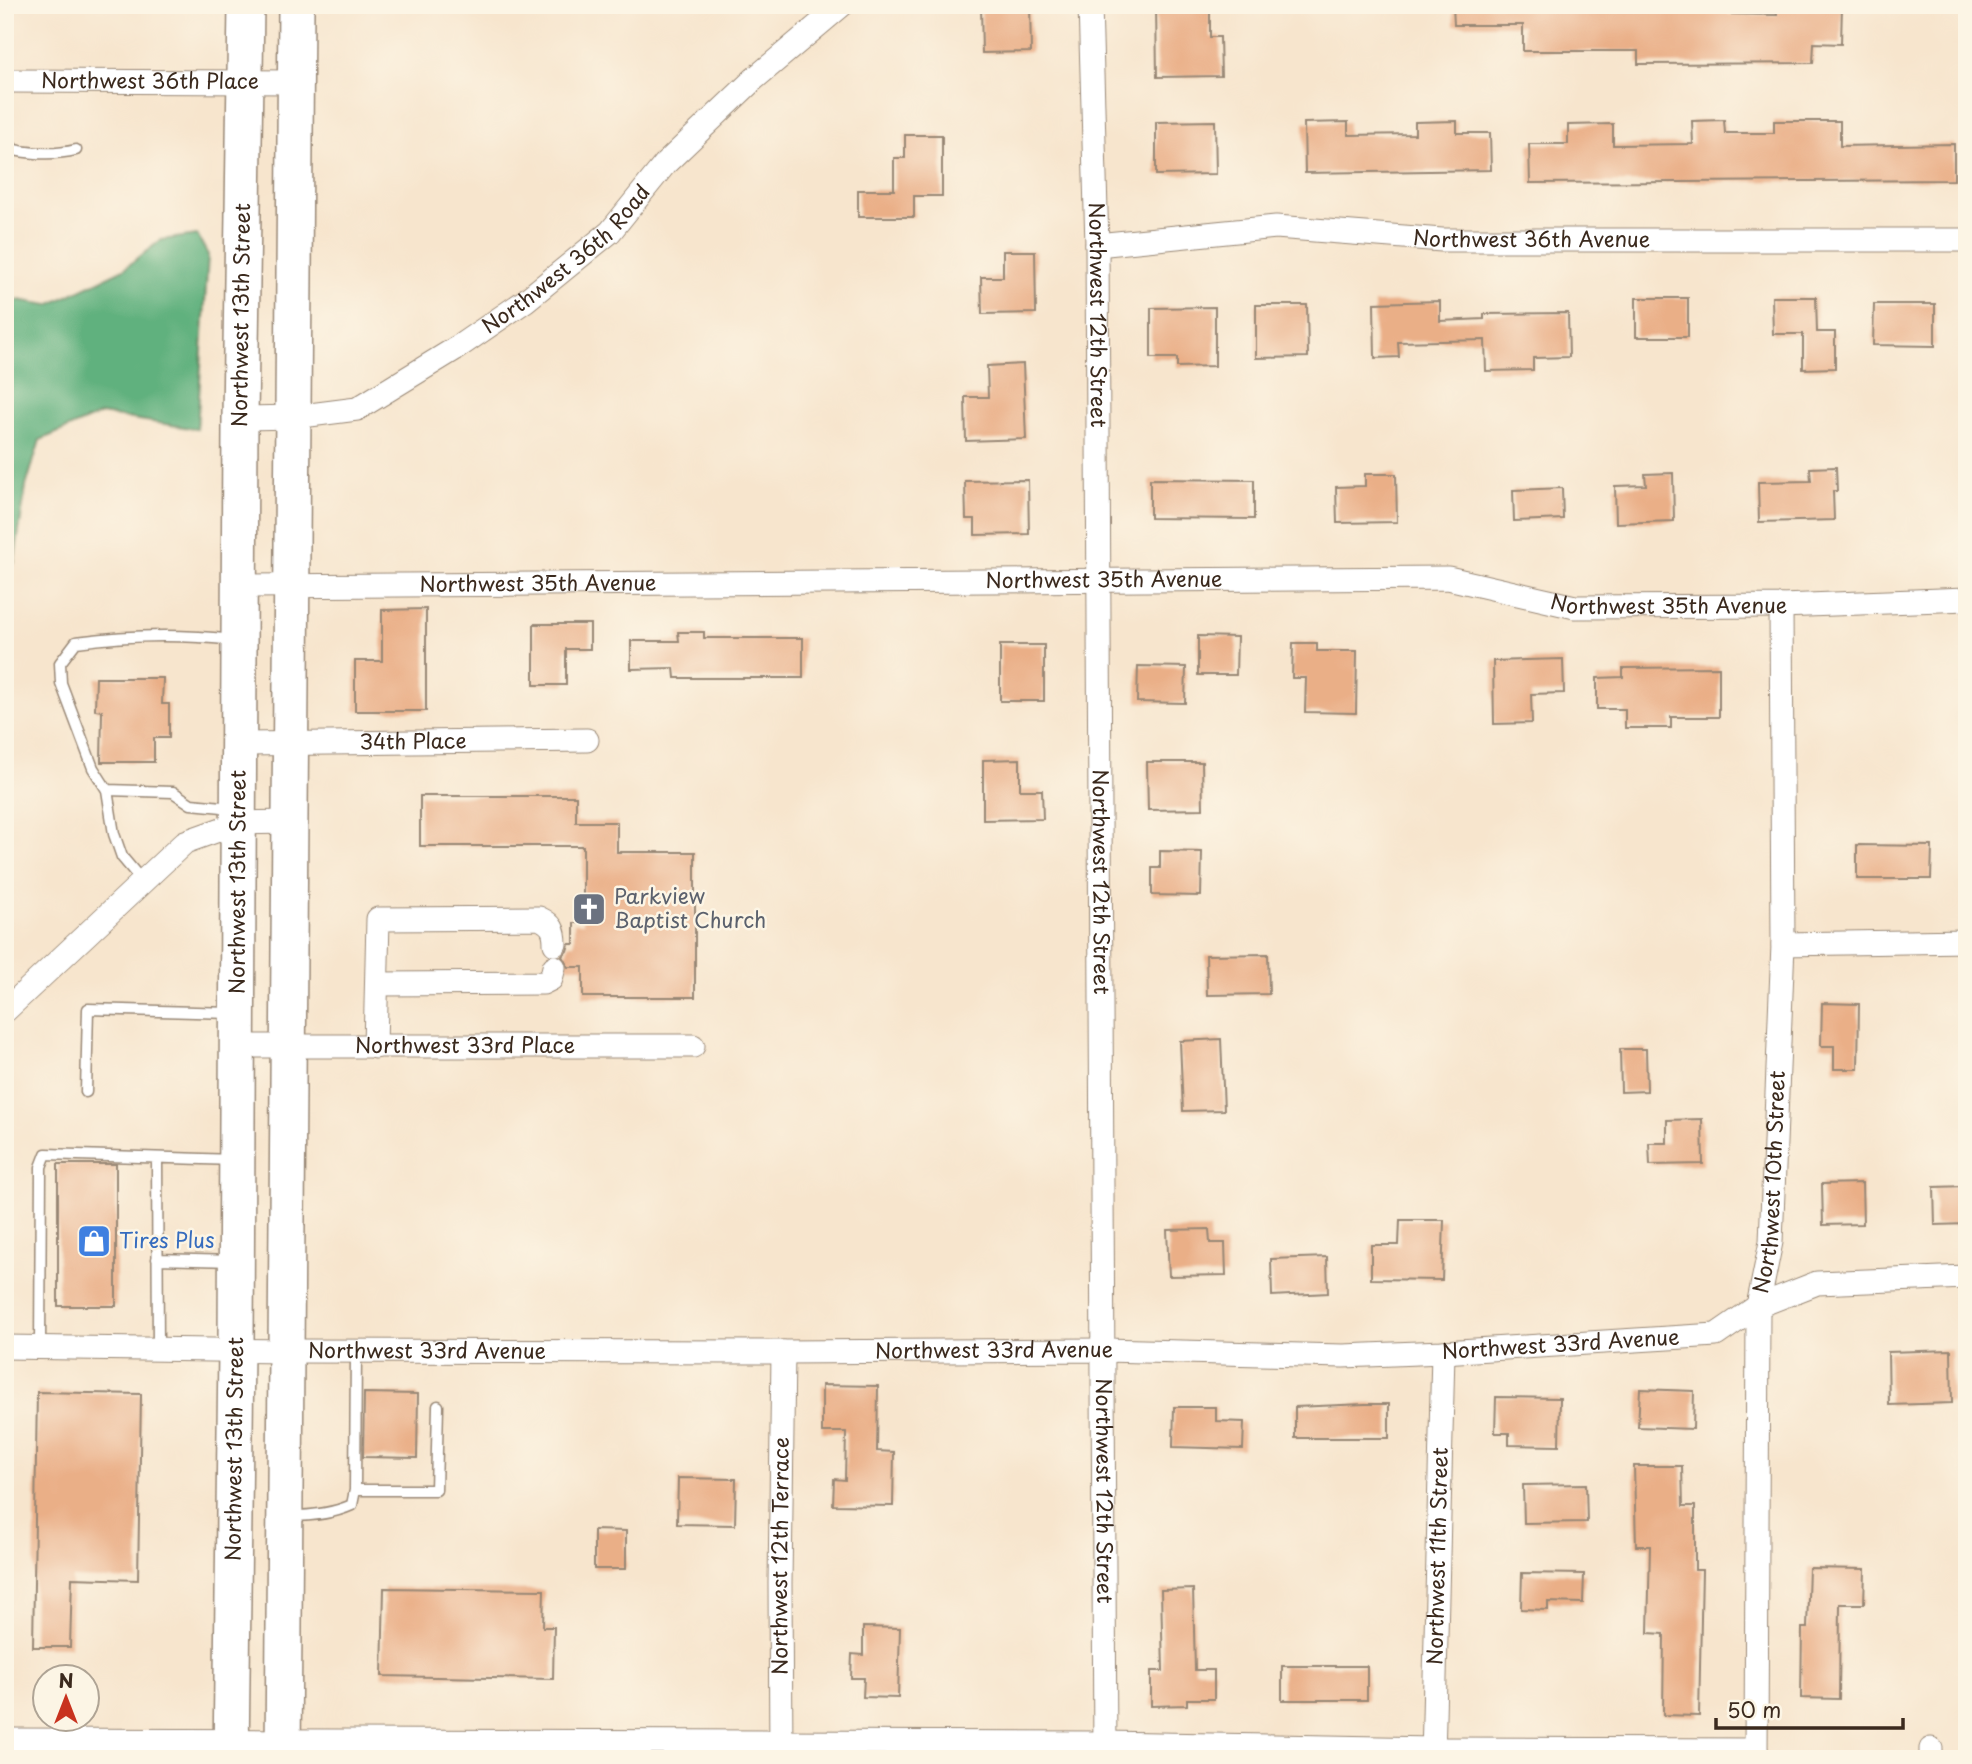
<svg xmlns="http://www.w3.org/2000/svg" width="1972" height="1764" font-family="'Playpen Sans',sans-serif">
<style>
.forest{fill:#60b17e;stroke:#4e6e4e;stroke-width:2}
.building{fill:#eaaf87}
.lines{fill:none;stroke-linecap:round;stroke-linejoin:round}
.lane-casing{stroke:#998876;stroke-width:13}
.street-casing{stroke:#998876;stroke-width:25}
.primary-casing{stroke:#998876;stroke-width:38}
.lane{stroke:#fff;stroke-width:10}
.street{stroke:#fff;stroke-width:23}
.primary{stroke:#fff;stroke-width:35}
.labels{text-anchor:middle;stroke-width:5;stroke-linejoin:round;paint-order:stroke}
.street-label{font-size:21px;fill:#3b2a1e;stroke:#fcf5e5}
.worship-label{font-size:21px;fill:#5b616d;stroke:#fcf5e5;text-anchor:start}
.shop-label{font-size:21px;fill:#366cbe;stroke:#fcf5e5;text-anchor:start}
</style>
<rect width="100%" height="100%" fill="#fcf5e5"/>
<filter id="ink" filterUnits="userSpaceOnUse"><feTurbulence type="fractalNoise" baseFrequency=".0143" numOctaves="2"/><feDisplacementMap in="SourceGraphic" scale="14" xChannelSelector="R" yChannelSelector="G"/><feConvolveMatrix kernelMatrix="1 2 1 2 8 2 1 2 1" color-interpolation-filters="sRGB"/></filter>
<filter id="wash" filterUnits="userSpaceOnUse"><feTurbulence type="fractalNoise" baseFrequency=".00686" numOctaves="4" result="noise"/><feDisplacementMap in="SourceGraphic" scale="28" xChannelSelector="R" yChannelSelector="G"/><feGaussianBlur stdDeviation="1.57" result="paint"/><feColorMatrix in="noise" values="0 0 0 0 0 0 0 0 0 0 0 0 0 0 0 0 0 1.4 0 .05"/><feComposite in="paint" operator="in"/></filter>
<g filter="url(#wash)">
<rect width="100%" height="100%" fill="#f7e5cd"/>
<path class="forest" d="M197,235L208,255L197,429L101,414L40,440L26,486L14,563L5,571V298L49,305L124,269L161,240Z"/>
<g id="blocks">
<path class="building" d="M981,5H1030L1031,52L982,53Z
M1156,5H1210V37H1220L1221,76L1157,77Z
M1453,5H1728V14L1777,15V5H1842L1841,44L1814,43L1813,63L1638,64V51H1523V25H1454Z
M1724,120L1725,133H1774V121H1840V146L1954,144V180L1530,183L1529,144H1568V125L1613,124V145L1693,144L1692,121Z
M1215,121L1216,174L1156,175V122Z
M1457,121V133H1490L1491,170L1305,173L1304,123L1348,122V135L1415,134V122Z
M905,135H942V196H914V217H858V190H894V158H905Z
M1003,251H1035L1036,313L982,314L981,277H1003Z
M1772,297H1816L1817,332H1835V368L1803,369V334H1773Z
M1636,298H1688V337H1636Z
M1440,301V321L1484,319V314L1568,313L1569,357L1533,358V370L1486,371L1485,340L1398,342L1399,357L1375,358L1374,303Z
M1874,304H1935V346L1873,345Z
M1256,305H1307L1308,357L1256,358Z
M1215,307V366L1177,367V358H1151V308Z
M1023,364L1026,439L966,441L965,397H988L987,366Z
M1836,467L1837,491H1833L1834,520L1759,522L1758,482L1811,481L1810,468Z
M1673,473L1674,521L1616,523L1615,486L1646,485L1645,474Z
M1365,474H1396L1397,522L1337,523L1336,487L1365,486Z
M1150,479L1254,480V519L1150,518Z
M1028,480L1029,534L975,535V519H966L965,481Z
M1562,488L1563,519L1514,521L1513,490Z
M426,609V711H355V661H382V610Z
M534,624H590V649H566V685H534Z
M678,632H704V638H803V678H675L674,668L631,669V641H679Z
M1198,636L1237,637L1236,675H1198Z
M1293,643H1317V651H1357L1356,713L1305,712L1306,678H1292Z
M1000,645H1044V701H1000Z
M1563,659L1564,693L1531,694L1532,723L1494,724L1493,661Z
M1138,666L1186,667L1185,703L1137,702Z
M1719,667V717H1671V728H1625V709H1597V678L1623,677V668Z
M96,678H163L162,704H169V738H154V762H101L102,711L95,710Z
M1020,759V790H1042L1043,819L983,820V760Z
M1147,762H1202L1203,809L1148,810Z
M420,796H576V822H617V852H695V997H583V967H568L562,956L567,951L569,944H574V923H583V846H420Z
M1857,845L1932,846L1931,879H1857Z
M1160,851L1202,852L1201,896L1152,895V868H1160Z
M1268,954L1269,994L1207,995L1206,955Z
M1822,1003L1859,1004L1858,1069H1834V1046H1821Z
M1221,1039L1224,1110L1183,1111L1180,1041Z
M1620,1049H1646L1647,1091L1621,1092Z
M1702,1119L1703,1164L1650,1165L1649,1143H1667V1120Z
M58,1164H116V1306H58Z
M1862,1183L1863,1224L1823,1225L1822,1184Z
M1967,1186V1224L1935,1225L1934,1187Z
M1400,1220H1444L1442,1280L1371,1279V1245H1399Z
M1209,1229L1210,1243H1225L1226,1275L1169,1276L1167,1230Z
M1327,1257L1328,1293L1272,1296L1271,1259Z
M1951,1350L1952,1403L1889,1405L1888,1352Z
M822,1385L878,1386L877,1451L894,1452L893,1506L833,1505L834,1479L845,1480L846,1432H822Z
M1640,1389L1694,1391L1693,1429L1638,1427Z
M37,1392L141,1394L138,1580L72,1578L70,1647H33Z
M364,1393L418,1394L417,1458L363,1457Z
M1496,1397L1560,1398L1559,1446L1509,1445V1433H1495Z
M1365,1404H1389V1438H1295V1407Z
M1174,1407H1216V1421L1244,1422L1243,1449L1173,1447Z
M1634,1466H1682L1683,1506H1695V1570H1702L1699,1716L1663,1715L1664,1634L1648,1633L1650,1546H1636Z
M678,1478L736,1479L735,1525L677,1524Z
M1586,1484L1587,1522L1524,1523L1523,1485Z
M594,1530L626,1531V1569H594Z
M1809,1568L1865,1569L1864,1604H1840L1839,1699L1801,1698L1802,1628H1807Z
M1522,1573L1584,1574L1583,1603L1548,1602V1610L1521,1609Z
M384,1588L544,1590L543,1627H554L553,1679L382,1676Z
M1193,1589L1195,1670H1214V1699H1187V1705L1151,1706V1671H1163L1161,1590Z
M863,1627L900,1628L898,1698L863,1697L864,1678H851L852,1654L863,1655Z
M1282,1666H1367V1700H1282Z"/>
</g>
</g>
<g filter="url(#ink)">
<use href="#blocks" fill-opacity="0" stroke="#998876" stroke-width="2"/>
<g class="lines">
<g class="lane-casing">
<path id="lane" d="M5,138L14,150C35,154 55,155 76,150
M107,790L173,792L191,804L233,808
M143,882L122,857L114,834L107,790L93,768L61,683L60,663L76,642C127,635 182,634 234,640
M86,1092L88,1009L231,1013
M157,1158L158,1349
M157,1259L233,1261
M40,1347L41,1167L46,1154L234,1160
M355,1490H436L438,1406
M290,1516C312,1516 332,1514 352,1505L355,1490L356,1351"/>
</g>
<g class="street-casing">
<g id="street">
<path id="s1" d="M1090,5L1097,245L1105,1759"/>
<path id="s2" d="M5,81L295,82"/>
<path id="s3" d="M1097,245L1276,227L1442,240H1967"/>
<path id="s4" d="M240,418L294,417L357,409L458,347L525,301L610,232L665,164L754,79L842,5"/>
<path id="s5" d="M240,586L1448,578L1575,607L1781,606L1967,599"/>
<path id="s6" d="M240,744L587,740"/>
<path d="M1783,944L1967,941"/>
<path d="M377,984L543,983L551,979L554,967"/>
<path d="M5,1011L185,842L238,823L290,822"/>
<path id="s7" d="M237,1046H693"/>
<path d="M375,1047L378,919L539,918C552,924 555,930 555,944"/>
<path id="s8" d="M5,1347L287,1351L783,1352L1104,1350L1343,1356L1443,1352L1716,1335L1758,1306L1817,1283L1967,1277"/>
<path d="M5,1740L1105,1743L1433,1749L1756,1750"/>
<path id="s9" d="M781,1759L780,1584L783,1352"/>
<path id="s10" d="M1433,1759L1443,1352"/>
<path id="s11" d="M1756,1759L1758,1306L1771,1242L1783,944L1781,606"/>
<path d="M1931,1759V1749"/>
</g>
</g>
<g class="primary-casing">
<g id="primary">
<path id="s12" d="M231,1759L236,1350L240,418L246,5"/>
<path d="M283,1759L296,5"/>
</g>
</g>
<use href="#lane" class="lane"/>
<use href="#street" class="street"/>
<use href="#primary" class="primary"/>
</g>
</g>
<defs>
<g id="church-square" transform="scale(1.75)"><rect x="-9" y="-9" width="18" height="18" rx="4" fill="#6b7280" stroke="#fcf5e5"/><path d="M-1.2-6h2.4v3.5h3.3v2.4h-3.3V6h-2.4V-.1h-3.3v-2.4h3.3Z" fill="#fff"/></g>
<g id="shop-square" transform="scale(1.75)"><rect x="-9" y="-9" width="18" height="18" rx="4" fill="#3f7fe0" stroke="#fcf5e5"/><path d="M-5-2.5h2.3a2.7 3.5 0 0 1 5.4 0H5L5.5 6h-11ZM-1.5-2.5h3a1.5 2.3 0 0 0-3 0Z" fill="#fff"/></g>
</defs>
<g fill-rule="evenodd">
<use href="#church-square" x="589" y="909"/>
<use href="#shop-square" x="94" y="1241"/>
</g>
<g class="labels">
<g class="street-label">
<text dy="7" stroke="none"><textPath href="#s2" startOffset="145">Northwest 36th Place</textPath></text>
<text dy="7" stroke="none"><textPath href="#s3" startOffset="436">Northwest 36th Avenue</textPath></text>
<text dy="7" stroke="none"><textPath href="#s4" startOffset="376">Northwest 36th Road</textPath></text>
<text dy="7" stroke="none"><textPath href="#s12" startOffset="1444">Northwest 13th Street</textPath></text>
<text dy="7" stroke="none"><textPath href="#s1" startOffset="310">Northwest 12th Street</textPath></text>
<text dy="7" stroke="none"><textPath href="#s5" startOffset="864">Northwest 35th Avenue</textPath></text>
<text dy="7" stroke="none"><textPath href="#s5" startOffset="298">Northwest 35th Avenue</textPath></text>
<text dy="7" stroke="none"><textPath href="#s5" startOffset="1432">Northwest 35th Avenue</textPath></text>
<text dy="7" stroke="none"><textPath href="#s6" startOffset="173">34th Place</textPath></text>
<text dy="7" stroke="none"><textPath href="#s12" startOffset="877">Northwest 13th Street</textPath></text>
<text dy="7" stroke="none"><textPath href="#s1" startOffset="877">Northwest 12th Street</textPath></text>
<text dy="7" stroke="none"><textPath href="#s7" startOffset="228">Northwest 33rd Place</textPath></text>
<text dy="7" stroke="none"><textPath href="#s11" startOffset="578">Northwest 10th Street</textPath></text>
<text dy="7" stroke="none"><textPath href="#s8" startOffset="1556">Northwest 33rd Avenue</textPath></text>
<text dy="7" stroke="none"><textPath href="#s8" startOffset="422">Northwest 33rd Avenue</textPath></text>
<text dy="7" stroke="none"><textPath href="#s8" startOffset="989">Northwest 33rd Avenue</textPath></text>
<text dy="7" stroke="none"><textPath href="#s12" startOffset="310">Northwest 13th Street</textPath></text>
<text dy="7" stroke="none"><textPath href="#s1" startOffset="1486">Northwest 12th Street</textPath></text>
<text dy="7" stroke="none"><textPath href="#s9" startOffset="203">Northwest 12th Terrace</textPath></text>
<text dy="7" stroke="none"><textPath href="#s10" startOffset="203">Northwest 11th Street</textPath></text>
</g>
<g class="worship-label">
<text x="614" y="904">Parkview<tspan x="614" dy="24">Baptist Church</tspan></text>
</g>
<g class="shop-label">
<text x="119" y="1248">Tires Plus</text>
</g>
</g>
<rect width="1972" height="1764" fill="none" stroke="#fcf5e5" stroke-width="28"/>
<g transform="translate(66 1698)"><circle r="33" fill="#fcf5e5" stroke="#afa495" stroke-width="2"/>
<path d="M0-5L12 26L0 18L-12 26Z" fill="#c8321e"/>
<text y="-10" font-size="19" font-weight="bold" text-anchor="middle" fill="#3b2a1e">N</text>
</g>
<path d="M1716 1718v10h187v-10" fill="none" stroke="#3b2a1e" stroke-width="3.5"/>
<text x="1727" y="1718" font-size="21" fill="#3b2a1e" stroke="#fcf5e5" stroke-width="5" paint-order="stroke">50 m</text>
</svg>
